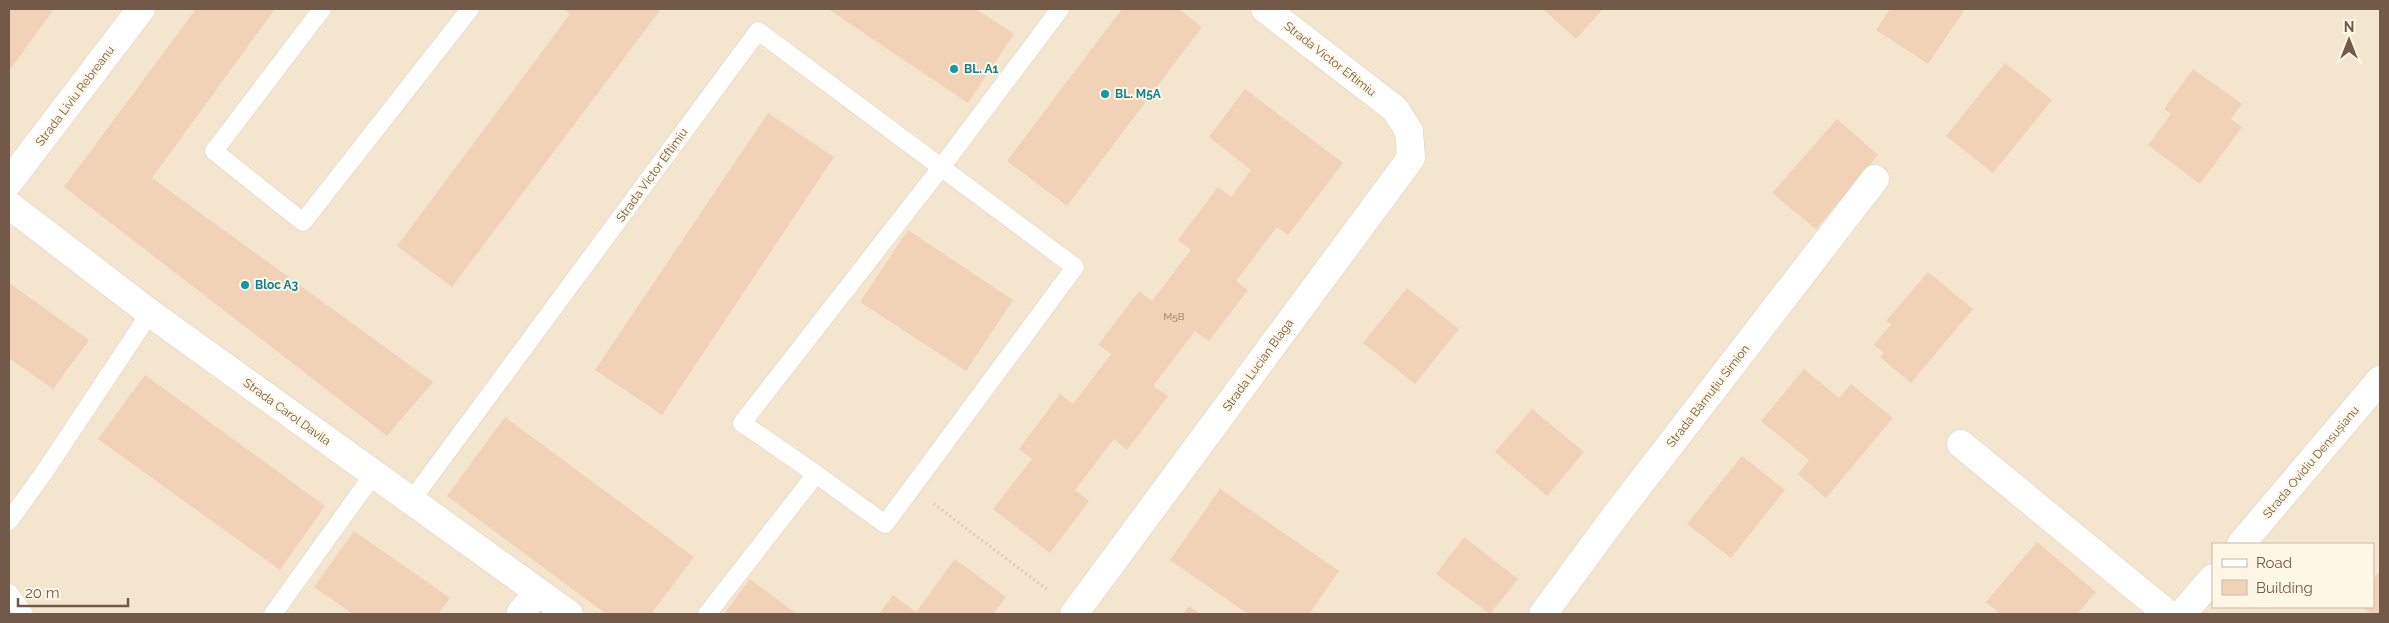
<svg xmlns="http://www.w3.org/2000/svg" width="2389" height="623" font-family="Raleway,sans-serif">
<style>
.residential{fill:#f4e5ce;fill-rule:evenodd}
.building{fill:#f2d2b7}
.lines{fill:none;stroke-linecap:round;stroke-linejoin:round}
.service-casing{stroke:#e0cfbb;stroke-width:19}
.minor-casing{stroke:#e0cfbb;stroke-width:29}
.path{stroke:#d6b59a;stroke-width:3;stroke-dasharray:1 4;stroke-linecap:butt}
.service{stroke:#fff;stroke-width:18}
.minor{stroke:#fff;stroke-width:28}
.culture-dot{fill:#0f9aa8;stroke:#fff7e6;stroke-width:2}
.labels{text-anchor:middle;stroke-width:4;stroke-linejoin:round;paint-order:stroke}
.number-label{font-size:10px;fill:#937763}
.street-label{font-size:12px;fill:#735947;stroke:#fff7e6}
.culture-label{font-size:12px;font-weight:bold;fill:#0d838f;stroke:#fff7e6;text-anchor:start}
</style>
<rect width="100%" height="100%" fill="#fcf3df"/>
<path class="residential" d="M9,9H2380V614H9ZM2213,544H2373V607H2213Z"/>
<path class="building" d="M9,9H54L9,71Z
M196,9H275L152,178L433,382L387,436L64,187Z
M563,9H661L452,287L397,246L570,14Z
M828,9H976L1014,34L968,103Z
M1122,9H1179L1202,27L1067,206L1007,161Z
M1543,9H1603L1576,39Z
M1890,9H1965L1928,64L1876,30Z
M2005,63L2052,100L1993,173L1946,136Z
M2193,69L2242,104L2231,119L2242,127L2200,184L2148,145L2171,114L2164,109Z
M1245,89L1343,163L1288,235L1277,227L1236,281L1248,290L1209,341L1195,331L1153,386L1168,396L1127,450L1114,439L1075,490L1089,501L1050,553L993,509L1032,459L1019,449L1060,394L1073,404L1111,354L1098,345L1139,291L1152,301L1191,250L1178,240L1218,187L1231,197L1251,170L1209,137Z
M768,113L834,157L662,415L595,370Z
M1837,119L1878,155L1816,229L1772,193Z
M908,230L1013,300L966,371L860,302Z
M1928,272L1973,309L1911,383L1880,357L1884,353L1874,345L1891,324L1886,321Z
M9,283L89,340L53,389L10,359L9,361Z
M1407,288L1459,329L1415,384L1363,343Z
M1804,369L1839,398L1851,384L1893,418L1826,498L1798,474L1809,460L1761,421Z
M145,375L325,506L280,570L98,439Z
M1532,409L1584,452L1547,496L1495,452Z
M505,417L694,557L651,614H606L447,496Z
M1742,456L1785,490L1731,558L1687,524Z
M1220,489L1339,571L1309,614H1248L1170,560Z
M354,531L450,598L438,614H353L314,587Z
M1464,537L1518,579L1490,614L1436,574Z
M2037,542L2096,592L2077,614H2000L1986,602Z
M955,559L1006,597L993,614H879L893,595L916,612Z
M2380,571V614H2371L2363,607H2373V579Z
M750,579L797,614H724Z
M1189,606L1200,614H1183Z"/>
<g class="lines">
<g class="service-casing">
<path id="service" d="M322,9L214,151L303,222L470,9
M411,501L758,31L1075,267L885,524L816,474
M9,521L43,474L150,313
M9,593L24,614
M273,614L373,475
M707,614L816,474L742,423L940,169L1060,9"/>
</g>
<g class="minor-casing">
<path id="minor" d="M9,182L141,9
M9,205L150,313L569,614
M1961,444L2168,614
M2241,544L2380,380
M520,614L537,592
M1074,614L1411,158L1409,131L1395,109L1265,9
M1543,614L1616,515L1875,179
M2182,614L2213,578"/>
</g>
<path class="path" d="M934,504L1049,591"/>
<use href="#service" class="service"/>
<use href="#minor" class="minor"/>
</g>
<g class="culture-dot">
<circle cx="954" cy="69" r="5"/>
<circle cx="1105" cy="94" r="5"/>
<circle cx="245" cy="285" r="5"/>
</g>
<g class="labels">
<g class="number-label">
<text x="1174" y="320">M5B</text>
</g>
<g class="street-label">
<text transform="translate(1330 59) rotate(38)" y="4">Strada Victor Eftimiu</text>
<text transform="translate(75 96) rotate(-53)" y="4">Strada Liviu Rebreanu</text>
<text transform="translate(652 175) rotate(-54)" y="4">Strada Victor Eftimiu</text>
<text transform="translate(1258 365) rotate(-54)" y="4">Strada Lucian Blaga</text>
<text transform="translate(1708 396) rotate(-52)" y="4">Strada Bărnuțiu Simion</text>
<text transform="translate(287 412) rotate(36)" y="4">Strada Carol Davila</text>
<text transform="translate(2311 462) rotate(-50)" y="4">Strada Ovidiu Densușianu</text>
</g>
<g class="culture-label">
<text x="964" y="73">BL. A1</text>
<text x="1115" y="98">BL. M5A</text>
<text x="255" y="289">Bloc A3</text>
</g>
</g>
<rect width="2389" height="623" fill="none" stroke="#735947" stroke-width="20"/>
<rect x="2212" y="543" width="162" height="65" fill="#fff7e6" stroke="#c7b8a6"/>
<rect x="2222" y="559" width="25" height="8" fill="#ffffff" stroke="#c7b8a6"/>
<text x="2256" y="568" font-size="15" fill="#735947">Road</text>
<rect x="2222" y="580" width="25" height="15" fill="#f2d2b7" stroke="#c7b8a6"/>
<text x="2256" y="593" font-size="15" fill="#735947">Building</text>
<g transform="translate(2349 40)" stroke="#fff7e6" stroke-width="4" paint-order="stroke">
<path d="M0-4L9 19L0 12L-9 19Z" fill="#735947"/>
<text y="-8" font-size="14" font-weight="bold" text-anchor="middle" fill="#735947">N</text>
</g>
<path d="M18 598v8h110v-8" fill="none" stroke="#735947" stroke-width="2.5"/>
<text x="25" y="598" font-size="15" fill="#735947" stroke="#fff7e6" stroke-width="4" paint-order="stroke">20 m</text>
</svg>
